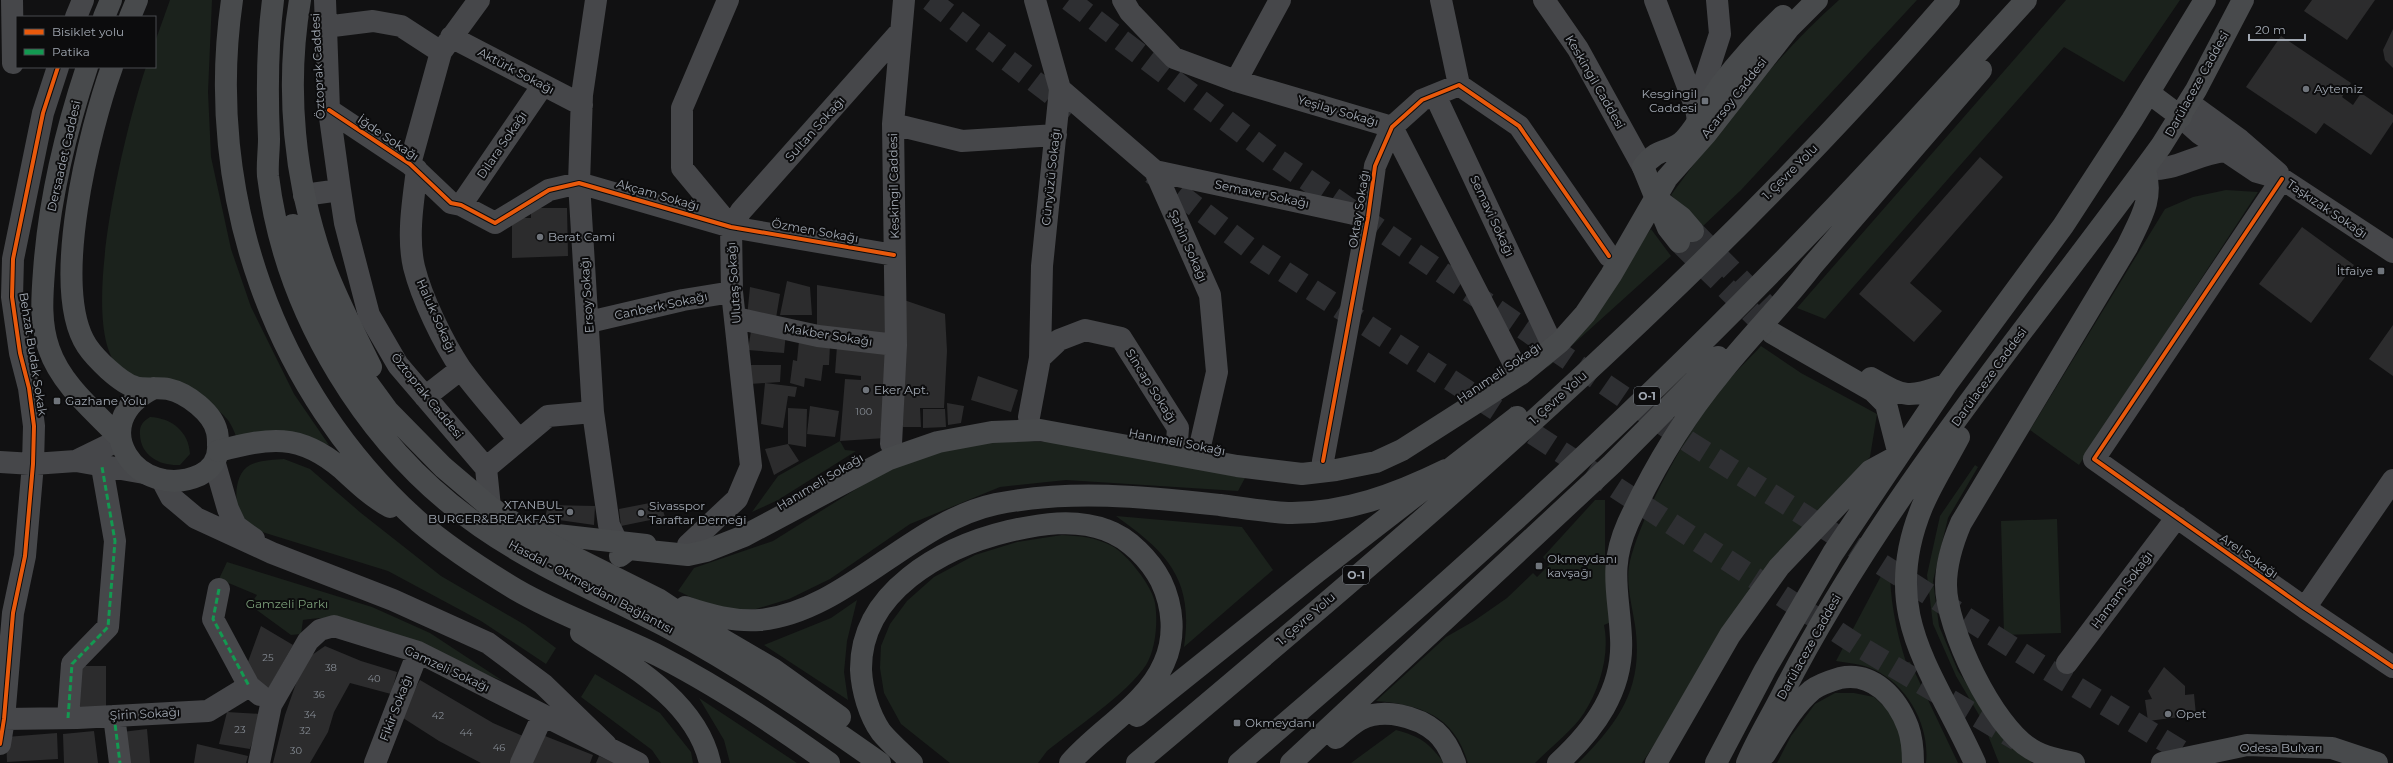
<svg xmlns="http://www.w3.org/2000/svg" width="2393" height="763" font-family="Montserrat,sans-serif">
<style>
.green{fill:#1b221c}
.building{fill:#2c2c2d}
.lines{fill:none;stroke-linecap:round;stroke-linejoin:round}
.major-tunnel{stroke:#2e2f32;stroke-width:22;stroke-dasharray:22 11;stroke-linecap:butt}
.minor{stroke:#46474a;stroke-width:22}
.major{stroke:#484a4c;stroke-width:22}
.highway{stroke:#484a4c;stroke-width:22}
.quiet{stroke:#139951;stroke-width:3;stroke-dasharray:6 3;stroke-linecap:butt}
.cycleway-casing{stroke:#0c0c0d;stroke-width:6}
.cycleway{stroke:#e8590c;stroke-width:4}
.poi-dot{fill:#6f747b;stroke:#0c0c0d;stroke-width:1.5}
.labels{text-anchor:middle;stroke-width:4;stroke-linejoin:round;paint-order:stroke}
.number-label{font-size:10px;fill:#848a92}
.shield{fill:#0c0c0d;stroke:#757a81;stroke-width:1}
.shield-label{font-size:11px;font-weight:bold;fill:#a2a9b3}
.street-label{font-size:12px;fill:#a2a9b3;stroke:#0c0c0d}
.poi-label{font-size:12px;fill:#a2a9b3;stroke:#0c0c0d;text-anchor:start}
.park-label{font-size:12px;fill:#7b9e79;stroke:#0c0c0d}
</style>
<rect width="100%" height="100%" fill="#111112"/>
<path class="green" d="M170,0H212L208,92L211,157L231,249L251,307L294,394L329,445L285,434L240,446C236,437 233,426 227,419C202,389 155,392 123,371C72,336 128,119 146,67H155V42Z
M1839,0H1917L1741,190L1702,227L1671,195C1722,126 1775,57 1839,0Z
M2066,0H2180L2124,82L2064,47L1825,319L1797,308Z
M2226,190L2258,192L2079,465L2030,430L2165,209L2193,197Z
M1651,229L1671,256L1547,368L1610,286Z
M1761,346L1801,373L1877,414L1870,457L1816,514L1681,704L1642,763H1578C1620,721 1644,687 1635,625C1632,605 1625,581 1630,561C1642,512 1687,433 1718,393C1731,376 1747,361 1761,346Z
M150,417C172,418 189,432 190,454L180,465C160,466 141,456 140,435C139,426 143,421 150,417Z
M985,439L1065,443L1245,478L1238,491L1066,480L1000,487L910,524L830,579L789,599L756,609L729,610L699,601L678,591L694,568L773,541L885,471L938,450Z
M840,441L845,450L856,451L778,500L752,512L778,476Z
M284,459L310,469L361,513L441,576L525,625L556,648L546,664L481,621L388,571L259,531C254,528 245,523 242,518C233,504 234,473 250,465C260,460 273,460 284,459Z
M1975,465L1978,467L1948,518L1933,581L1939,626L1958,671L1999,731L2032,762L2031,763H1999L1982,720L1956,676L1933,624L1927,575L1940,516Z
M1595,500H1605V557L1611,622L1604,625C1610,654 1600,688 1584,713C1573,730 1550,748 1535,763H1468C1454,715 1421,705 1376,701L1446,637L1474,621L1507,598L1533,573L1537,577L1549,565L1543,557Z
M1116,516L1242,527L1273,570L1184,647C1194,580 1168,553 1116,516Z
M2057,519L2061,633L2004,635L2001,521Z
M1062,535C1080,536 1095,537 1112,546C1127,554 1152,586 1155,603C1158,621 1156,649 1146,665C1128,693 1074,729 1047,751L1038,763H950L901,724L884,693L880,668L881,646L890,624L907,601L934,577L975,555L1017,542Z
M1890,559C1889,595 1895,627 1906,662H1910L1958,763H1926C1930,726 1908,686 1875,670C1862,664 1849,663 1836,661Z
M227,562L372,607L430,633L503,681L362,625C342,619 324,616 303,620L301,634L291,635L250,605L257,595L219,579Z
M857,600L847,641L844,672L848,700L764,645L831,618Z
M595,674L660,713L691,752L693,763H661L652,750L581,697Z
M1835,693H1854L1874,697L1888,710L1903,732V763H1777L1791,736L1815,704Z
M699,698L797,763H730L724,740Z
M1396,730C1421,737 1428,742 1444,763H1351Z"/>
<path class="building" d="M2312,0H2375L2347,40L2304,11Z
M2393,29V68L2385,60L2383,50Z
M2281,36L2351,83L2342,97L2353,105L2361,93L2393,115V122L2371,155L2324,123L2316,134L2246,87Z
M1980,157L2003,177L1910,283L1942,311L1914,342L1859,294Z
M531,208H567L568,256L512,258V218H531Z
M2302,227L2354,265L2311,323L2259,284Z
M787,281L810,287L812,315H780Z
M817,285L889,297V341L817,332Z
M750,287L780,294L775,324L747,317Z
M904,300L945,314L947,351L944,408H920L921,427H903Z
M752,325L786,333L784,353L748,350Z
M2393,325V376L2369,359Z
M799,341L830,345L829,365H823L821,381L805,378L804,387L790,383L793,360L797,361Z
M837,346L889,353L885,438L840,441L845,379L861,380V376L835,373Z
M750,365H781L780,382L765,383L797,387L795,397L788,396L783,428L761,424L765,383L750,384Z
M978,376L1018,390L1011,412L971,400Z
M947,403L964,406L961,423L948,425Z
M810,406L839,411L835,437L807,434Z
M788,408L807,409L806,447L788,444Z
M923,409H945L946,427L923,428Z
M788,444L799,461L774,475L765,449Z
M660,501L665,517L621,526L619,509Z
M548,505L595,506L594,525L545,518Z
M261,626L293,645L268,689L245,670Z
M325,646L361,661L397,672L391,694L350,683L334,712L328,732L310,763H273L285,715L300,672L312,655Z
M79,666H106V715L80,716Z
M2164,667L2185,686V695L2194,694L2196,715L2148,721L2145,700L2152,699L2148,691Z
M420,680L493,723L525,737L513,763H481L439,741L400,716Z
M227,712L261,714L250,749L219,744Z
M147,729L150,763H126L122,732Z
M94,731L98,763H64L63,734Z
M57,733L58,759L7,762L6,737Z
M540,734L593,755L590,763H528Z
M197,744L248,756L246,763H194Z
M599,756L615,763H596Z"/>
<g class="lines">
<path class="major-tunnel" d="M930,0L1073,111
M1069,0L1275,158L1689,442L2040,665L2201,763
M1152,173L1257,254L1862,648L2017,740
M1693,231L1784,324
M1679,242L1772,333"/>
<path class="minor" d="M12,0L13,63
M596,0L582,95L579,183L593,412L609,525L616,540
M1035,0L1060,89L1042,266L1040,358
M1123,0L1130,12L1174,58L1236,81L1392,127L1514,364
M1441,0L1459,85
M1544,0L1578,49L1643,167
M1655,0L1696,108
M76,17L83,0
M325,27L373,21L401,26L441,52
M451,37L582,105
M1236,81L1280,0
M1060,89L1155,171L1210,295L1217,372L1200,446
M1435,95L1549,338
M2189,103L2240,140L2278,173
M329,110L410,164L451,203L461,205L495,223L549,190L579,183L731,227L894,255
M2181,117L2199,133L2257,172L2282,179L2393,252
M1698,121L1696,108L1720,34L1717,0
M893,124L962,141L1056,135
M410,164L441,52L479,0
M2145,169C2175,172 2195,154 2225,151
M417,170C413,201 407,237 414,267C422,299 443,342 461,369C479,394 500,416 519,440
M1155,171L1368,217
M2282,179L2094,459L2305,608L2393,667
M340,190L345,223L369,315L398,365L486,468L490,507
M304,195L340,190L329,110L325,0
M461,205L543,85
M731,227L741,211L900,32
M736,318L818,336L896,345
M589,322L683,300L732,292
M425,397L461,369
M1029,417L1040,358L1059,340L1085,330L1121,338L1178,428L1177,441
M891,444L896,345L893,124L904,0
M76,461L119,440
M1323,461L1368,217L1375,166L1392,127L1422,100L1459,85L1519,126L1609,256
M0,462L33,464L76,461L144,473
M215,464L228,509L236,526L254,539
M486,468L548,416L593,412
M162,480L171,497L196,518L272,553L393,600L488,643L543,684L606,745
M688,545L737,499L751,466L732,292L731,227L682,168V108L728,0
M219,589L213,619L249,686L260,695
M2305,608L2393,480
M2067,663L2177,517
M114,716L120,763
M68,718L72,664L108,627L115,541L102,467
M4,719L77,718L208,711L249,686
M0,744L4,719L13,613L25,556L33,464L34,426L29,388L20,353L12,297L13,259L43,113L58,67
M259,763L271,705L308,641L320,630L334,626L418,652L638,763
M375,763L418,652
M521,763L543,715"/>
<path class="major" d="M104,17L111,0
M130,17L137,0
M87,67C65,133 49,201 44,271C42,297 40,324 49,349C61,384 93,410 118,436
M112,67C90,128 49,289 87,346C95,358 120,383 135,387C145,390 158,387 168,389C187,393 213,413 217,432C218,436 218,441 218,445C219,458 212,469 200,475C138,503 82,423 154,388
M2149,93L2181,117
M1657,199L1681,217L1693,231
M1679,242L1668,228L1643,167C1659,145 1672,154 1685,139C1699,124 1708,103 1720,86C1739,61 1760,38 1783,16
M1772,333L1873,391L1886,404L1899,455
M1871,378C1906,398 1907,398 1946,385
M1959,437C1947,460 1932,483 1922,507C1878,614 1933,670 1975,763
M526,527L557,535L646,545
M620,556L629,549L688,555L706,551L744,536L889,459L938,442L992,432L1040,430L1237,466L1302,474L1336,470L1376,462L1402,450L1521,374L1560,342L1585,314L1611,275L1667,178L1706,134L1789,28L1817,0
M1765,754C1779,732 1792,707 1812,690C1820,684 1830,681 1840,678C1873,671 1897,698 1908,727C1912,738 1913,751 1913,763
M1656,763L1730,635L1779,567L1870,471L1894,458
M1716,763L1765,670L1833,553L1946,385L2063,226L2132,120L2205,0
M1747,763C1757,739 1771,717 1783,693C1883,497 2032,324 2161,146L2196,90L2243,0
M2074,763C2059,760 2044,757 2031,749C1993,727 1946,628 1946,585C1946,563 1952,544 1961,523L2127,247C2140,219 2154,200 2145,169
M2162,763L2247,745L2332,748L2377,763"/>
<path class="highway" d="M232,0C204,193 273,392 419,522C448,547 482,569 515,589C561,616 611,632 659,656C719,687 775,724 829,763
M273,0C267,46 267,92 269,139C269,151 267,164 268,176C285,313 367,448 481,527C540,568 606,595 669,628C743,668 812,715 880,763
M300,0C285,88 294,181 324,265C337,300 355,334 371,367
M293,225L316,296L350,359L388,411L443,467L490,507L517,525L568,554L658,599L691,621L773,669L840,717
M218,451C269,438 299,432 342,469C357,483 372,497 390,507
M685,607C709,615 734,622 760,620C845,612 911,522 996,504C1071,489 1145,497 1220,505C1243,508 1266,512 1288,513C1344,514 1397,494 1446,470
M581,633C631,665 696,701 710,763
M1137,716L1317,572L1517,417
M1336,738C1344,731 1352,724 1361,719C1384,708 1417,716 1436,732C1445,740 1451,752 1455,763
M912,763C902,753 890,743 881,732C869,715 862,690 861,670C860,592 942,547 1009,531C1040,524 1075,518 1106,530C1129,538 1150,560 1161,581C1173,606 1176,637 1164,663C1146,705 1099,729 1070,763
M1137,763C1420,525 1707,282 1949,0
M1239,763C1422,607 1602,446 1770,274C1858,185 1942,92 2026,0
M1291,763L1612,464L1718,357
M1558,763C1594,730 1624,690 1621,638C1619,593 1608,568 1628,523C1653,469 1682,420 1720,374C1749,337 1783,304 1812,266L1981,70"/>
<path class="quiet" d="M219,589L213,619L249,686
M114,716L120,763
M68,718L72,664L108,627L115,541L102,467"/>
<g class="cycleway-casing">
<path id="cycleway" d="M329,110L410,164L451,203L461,205L495,223L549,190L579,183L731,227L894,255
M2282,179L2094,459L2305,608L2393,667
M1323,461L1368,217L1375,166L1392,127L1422,100L1459,85L1519,126L1609,256
M0,744L4,719L13,613L25,556L33,464L34,426L29,388L20,353L12,297L13,259L43,113L58,67"/>
</g>
<use href="#cycleway" class="cycleway"/>
</g>
<g class="poi-dot">
<circle cx="2306" cy="89" r="4"/>
<rect x="1701" y="97" width="8" height="8" rx="2"/>
<circle cx="540" cy="237" r="4"/>
<rect x="2377" y="267" width="8" height="8" rx="2"/>
<circle cx="866" cy="390" r="4"/>
<rect x="53" y="397" width="8" height="8" rx="2"/>
<circle cx="570" cy="512" r="4"/>
<circle cx="641" cy="513" r="4"/>
<rect x="1535" y="562" width="8" height="8" rx="2"/>
<circle cx="2168" cy="714" r="4"/>
<rect x="1233" y="719" width="8" height="8" rx="2"/>
</g>
<g class="labels">
<g class="number-label">
<text x="864" y="415">100</text>
<text x="268" y="661">25</text>
<text x="331" y="671">38</text>
<text x="374" y="682">40</text>
<text x="319" y="698">36</text>
<text x="310" y="718">34</text>
<text x="438" y="719">42</text>
<text x="240" y="733">23</text>
<text x="305" y="734">32</text>
<text x="466" y="736">44</text>
<text x="499" y="751">46</text>
<text x="296" y="754">30</text>
</g>
<g class="shield">
<rect x="1634" y="387" width="26" height="18" rx="3"/>
<rect x="1343" y="566" width="26" height="18" rx="3"/>
</g>
<g class="shield-label">
<text x="1647" y="400">O-1</text>
<text x="1356" y="579">O-1</text>
</g>
<g class="street-label">
<text transform="translate(318 66) rotate(-93)" y="4">Öztoprak Caddesi</text>
<text transform="translate(516 71) rotate(28)" y="4">Aktürk Sokağı</text>
<text transform="translate(1595 82) rotate(60)" y="4">Keskingil Caddesi</text>
<text transform="translate(2197 84) rotate(-61)" y="4">Darülaceze Caddesi</text>
<text transform="translate(1734 98) rotate(-52)" y="4">Acarsoy Caddesi</text>
<text transform="translate(1338 111) rotate(16)" y="4">Yeşilay Sokağı</text>
<text transform="translate(815 129) rotate(-48)" y="4">Sultan Sokağı</text>
<text transform="translate(388 138) rotate(34)" y="4">İğde Sokağı</text>
<text transform="translate(502 145) rotate(-56)" y="4">Dilara Sokağı</text>
<text transform="translate(64 156) rotate(-77)" y="4">Dersaadet Caddesi</text>
<text transform="translate(1790 172) rotate(-45)" y="4">1. Çevre Yolu</text>
<text transform="translate(1051 177) rotate(-84)" y="4">Günyüzü Sokağı</text>
<text transform="translate(894 186) rotate(-91)" y="4">Keskingil Caddesi</text>
<text transform="translate(1262 194) rotate(12)" y="4">Semaver Sokağı</text>
<text transform="translate(658 195) rotate(16)" y="4">Akçam Sokağı</text>
<text transform="translate(1359 209) rotate(-81)" y="4">Oktay Sokağı</text>
<text transform="translate(2327 209) rotate(34)" y="4">Taşkızak Sokağı</text>
<text transform="translate(1492 216) rotate(65)" y="4">Semavi Sokağı</text>
<text transform="translate(815 231) rotate(10)" y="4">Özmen Sokağı</text>
<text transform="translate(1188 246) rotate(66)" y="4">Şahin Sokağı</text>
<text transform="translate(734 283) rotate(-94)" y="4">Ulutaş Sokağı</text>
<text transform="translate(587 295) rotate(-94)" y="4">Ersoy Sokağı</text>
<text transform="translate(661 306) rotate(-12)" y="4">Canberk Sokağı</text>
<text transform="translate(436 316) rotate(66)" y="4">Haluk Sokağı</text>
<text transform="translate(828 335) rotate(9)" y="4">Makber Sokağı</text>
<text transform="translate(33 354) rotate(81)" y="4">Behzat Budak Sokak</text>
<text transform="translate(1499 373) rotate(-34)" y="4">Hanımeli Sokağı</text>
<text transform="translate(1989 377) rotate(-54)" y="4">Darülaceze Caddesi</text>
<text transform="translate(1151 386) rotate(58)" y="4">Sincap Sokağı</text>
<text transform="translate(427 396) rotate(51)" y="4">Öztoprak Caddesi</text>
<text transform="translate(1558 398) rotate(-42)" y="4">1. Çevre Yolu</text>
<text transform="translate(1177 442) rotate(11)" y="4">Hanımeli Sokağı</text>
<text transform="translate(820 482) rotate(-31)" y="4">Hanımeli Sokağı</text>
<text transform="translate(2249 556) rotate(35)" y="4">Arel Sokağı</text>
<text transform="translate(591 587) rotate(28)" y="4">Hasdal - Okmeydanı Bağlantısı</text>
<text transform="translate(2122 590) rotate(-53)" y="4">Hamam Sokağı</text>
<text transform="translate(1306 619) rotate(-41)" y="4">1. Çevre Yolu</text>
<text transform="translate(1809 647) rotate(-61)" y="4">Darülaceze Caddesi</text>
<text transform="translate(447 669) rotate(25)" y="4">Gamzeli Sokağı</text>
<text transform="translate(396 708) rotate(-69)" y="4">Fikir Sokağı</text>
<text transform="translate(145 714) rotate(-3)" y="4">Şirin Sokağı</text>
<text x="2281" y="752">Odesa Bulvarı</text>
</g>
<g class="poi-label">
<text x="2314" y="93">Aytemiz</text>
<text x="1697" y="98" text-anchor="end">Kesgingil<tspan x="1697" dy="14">Caddesi</tspan></text>
<text x="548" y="241">Berat Cami</text>
<text x="2373" y="275" text-anchor="end">İtfaiye</text>
<text x="874" y="394">Eker Apt.</text>
<text x="65" y="405">Gazhane Yolu</text>
<text x="562" y="509" text-anchor="end">XTANBUL<tspan x="562" dy="14">BURGER&amp;BREAKFAST</tspan></text>
<text x="649" y="510">Sivasspor<tspan x="649" dy="14">Taraftar Derneği</tspan></text>
<text x="1547" y="563">Okmeydanı<tspan x="1547" dy="14">kavşağı</tspan></text>
<text x="2176" y="718">Opet</text>
<text x="1245" y="727">Okmeydanı</text>
</g>
<g class="park-label">
<text x="287" y="608">Gamzeli Parkı</text>
</g>
</g>
<rect x="16" y="16" width="140" height="52" fill="#0c0c0d" stroke="#484b4f"/>
<rect x="24" y="29" width="20" height="6" fill="#e8590c" stroke="#484b4f"/>
<text x="52" y="36" font-size="12" fill="#a2a9b3">Bisiklet yolu</text>
<rect x="24" y="49" width="20" height="6" fill="#139951" stroke="#484b4f"/>
<text x="52" y="56" font-size="12" fill="#a2a9b3">Patika</text>
<path d="M2249 34v6h56v-6" fill="none" stroke="#a2a9b3" stroke-width="2"/>
<text x="2255" y="34" font-size="12" fill="#a2a9b3" stroke="#0c0c0d" stroke-width="3" paint-order="stroke">20 m</text>
</svg>
